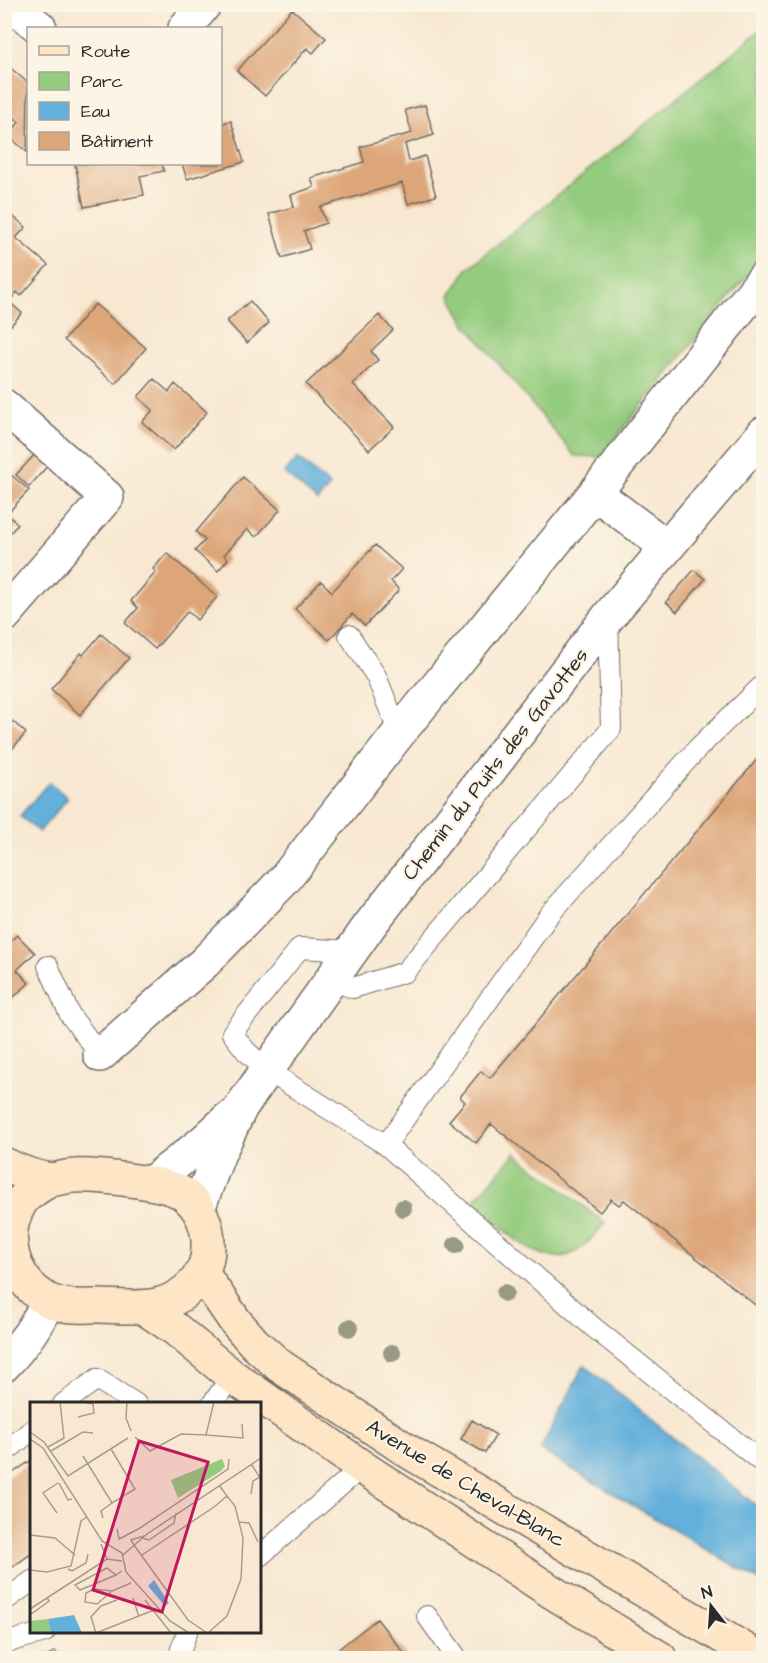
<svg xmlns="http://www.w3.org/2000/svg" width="768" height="1663" font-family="'Architects Daughter',sans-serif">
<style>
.green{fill:#94cc7f;stroke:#607c55;stroke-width:1.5}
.water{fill:#63b0dc;stroke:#476e84;stroke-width:1.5}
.building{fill:#dda679}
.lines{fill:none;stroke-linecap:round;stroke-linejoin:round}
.service-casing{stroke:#736d65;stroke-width:22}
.minor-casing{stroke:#736d65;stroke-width:36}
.secondary-casing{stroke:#736d65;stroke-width:36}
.service{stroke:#fff;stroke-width:20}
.minor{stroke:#fff;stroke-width:33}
.secondary{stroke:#fde5c5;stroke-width:33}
.tree{fill:#989a84}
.labels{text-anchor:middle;stroke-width:4.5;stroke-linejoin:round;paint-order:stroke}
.street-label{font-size:21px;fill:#2b2b2b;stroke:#fcf5e5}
.inset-road{fill:none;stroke:#a69c8f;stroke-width:1.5}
.view{fill:#c2185b;fill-opacity:0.15;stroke:#c2185b;stroke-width:3}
.inset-edge{fill:none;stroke:#2b2b2b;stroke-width:3}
</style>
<rect width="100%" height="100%" fill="#fcf5e5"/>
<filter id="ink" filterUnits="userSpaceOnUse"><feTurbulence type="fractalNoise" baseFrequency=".0167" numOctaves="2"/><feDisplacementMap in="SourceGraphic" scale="12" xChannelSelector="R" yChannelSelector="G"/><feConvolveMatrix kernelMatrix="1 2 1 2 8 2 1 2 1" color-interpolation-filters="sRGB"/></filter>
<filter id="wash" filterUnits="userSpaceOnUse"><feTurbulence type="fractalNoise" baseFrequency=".008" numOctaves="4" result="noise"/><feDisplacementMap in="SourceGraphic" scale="24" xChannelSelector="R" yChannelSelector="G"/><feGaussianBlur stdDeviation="1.35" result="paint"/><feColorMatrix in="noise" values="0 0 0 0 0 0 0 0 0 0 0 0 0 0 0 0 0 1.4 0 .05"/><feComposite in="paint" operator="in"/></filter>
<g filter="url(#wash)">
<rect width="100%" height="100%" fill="#f8e8d2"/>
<path class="green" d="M763,28V256L600,457L575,456L465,323L450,296L467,269Z
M515,1153L605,1223C597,1232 589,1243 579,1250C539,1275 501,1225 474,1201Z"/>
<path class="water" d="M298,458L330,486L317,501L284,473Z
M49,782L68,798L39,832L20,816Z
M584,1365L763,1511V1583L540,1450Z"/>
<g id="blocks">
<path class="building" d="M292,9L326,38L313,53L307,48L265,96L237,71Z
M6,64L28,83L27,152L8,136L19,122L9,113L4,117Z
M425,105L434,135L405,144L409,161L425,156L436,196L408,204L402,183L320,207L326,223L304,231L310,249L282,258L269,214L294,207L291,195L314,187L311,178L364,162L360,147L412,133L405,110Z
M231,121L244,162L187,179L182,164H220V124Z
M75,164H162L164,171L140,176L144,195L84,207Z
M10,214L26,227L16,238L48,265L21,296L17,292L9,302L22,313L4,333V220Z
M250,301L269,323L247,343L227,321Z
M95,304L146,348L115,384L64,340Z
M379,315L393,330L371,351L378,360L353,384L394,427L369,450L306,384Z
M154,379L169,392L175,384L207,412L174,450L142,422L153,410L138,397Z
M37,452L50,463L29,487L16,475Z
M4,469L29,490L7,514L18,524L4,540Z
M243,477L280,510L256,537L247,529L224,555L228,559L218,571L195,551L205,540L196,532Z
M375,545L402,569L391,581L399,590L365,626L352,614L329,640L295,609L321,581L332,592Z
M167,553L217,597L197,620L188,611L155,649L125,623L138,608L131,601L156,572L153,569Z
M694,570L705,579L677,612L666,602Z
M101,634L129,658L80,715L51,689L81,653L83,655Z
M4,714L26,733L4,758Z
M764,751V1312L624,1200L619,1205L611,1199L600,1212L491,1124L476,1143L449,1121L465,1102L460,1097L481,1071L490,1078Z
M17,935L35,953L17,970L29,983L4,1006V947Z
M472,1420L496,1435L485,1453L461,1439Z
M32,1460V1553L4,1573V1479Z
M377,1619L408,1658H327Z
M55,1651L60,1658H45Z"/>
</g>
</g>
<g filter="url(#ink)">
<use href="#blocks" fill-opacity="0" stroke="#736d65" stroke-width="1.5"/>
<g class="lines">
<g class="service-casing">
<path id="service" d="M349,635L376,676L399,733
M352,951L300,948L232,1033L246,1051L268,1071L386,1145L593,1327L764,1464
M48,966L70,1015L100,1055
M331,980L353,988L405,972L611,729L608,617
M386,1145L549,915L698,748L764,684
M63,1404L97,1379L136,1404
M212,1404L232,1376
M4,1453L32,1430
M260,1556L362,1467
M4,1601L32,1581
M427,1616L457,1658
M4,1643L45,1632
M178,1658L187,1632"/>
</g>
<g class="minor-casing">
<path id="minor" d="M11,4L40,28
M185,28L205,4
M4,406L107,497L4,616
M595,493L667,547
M100,1055L205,962L285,879L399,733L595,493L764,278
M151,1183L202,1143L229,1118
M198,1209L219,1153L241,1107L370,925L608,617L764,433
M4,1365C23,1345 37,1326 48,1301"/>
</g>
<g class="secondary-casing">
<path id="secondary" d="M4,1164C18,1171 32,1177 47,1179C56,1181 65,1176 74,1176C96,1175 164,1182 182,1193C200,1205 209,1226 208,1248C208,1260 204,1271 196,1281C169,1313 137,1307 99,1306C83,1306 61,1308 46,1299C12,1279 0,1236 21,1202C28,1192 40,1186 50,1180
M202,1273L235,1321L255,1344L280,1366L411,1453L759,1658
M143,1307L174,1328L232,1376L362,1467L552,1592L660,1658"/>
</g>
<use href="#service" class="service"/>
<use href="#minor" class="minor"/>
<use href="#secondary" class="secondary"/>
</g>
<g class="tree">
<circle cx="403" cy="1208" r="9"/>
<circle cx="456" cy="1245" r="9"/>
<circle cx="505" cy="1293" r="9"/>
<circle cx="349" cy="1328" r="9"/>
<circle cx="392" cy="1353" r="9"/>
</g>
</g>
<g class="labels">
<g class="street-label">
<text transform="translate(495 764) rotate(-52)" y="7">Chemin du Puits des Gavottes</text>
<text transform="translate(466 1483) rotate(31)" y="7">Avenue de Cheval-Blanc</text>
</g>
</g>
<g transform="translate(30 1402)">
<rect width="231" height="231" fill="#f8e8d2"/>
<path d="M192,57L195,64L191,69L148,96L141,78ZM18,217L21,231H0V219Z" fill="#94cc7f"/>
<path d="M124,178L139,201L135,204L118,184ZM44,213L52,231H21L18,217Z" fill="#63b0dc"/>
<path class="inset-road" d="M97,0L96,16L101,29M48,15L64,11L63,2L54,0M0,30L14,40L38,74L98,36M176,33L213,36L212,22M105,35L120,49L151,32L176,33L184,0M0,37L13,46L72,139L92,151L96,170L140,219L159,231M18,45L34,36L30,0M21,49L53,30L63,31M53,54L82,101L105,87L81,47M221,62L231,77M29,81L38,98L42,97M221,92L223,79L230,75M27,111L13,91L28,81M73,116L71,109L82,101M209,120L219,121L228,140M87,127L89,137L110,126L198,67L199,57M0,133L25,136L45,153M114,134L101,138L104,143L158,218L177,231M112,136L119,138L144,121L146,111M71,142L77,157L92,159M93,153L117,132L231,56M112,153L184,105L197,94L189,83M38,167L42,169L56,161L58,152M0,168L17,170L41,164L51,119L57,115M86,173L50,188L45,183L77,166L86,173L92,169M82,189L67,202L55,200L56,191L64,187L82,189L101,181M103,196L109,215M115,198L141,231M0,207L77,157M0,213L19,199L17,196M66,231L124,208M66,231L61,215L71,204L87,198M178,231L197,214L211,177L213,136L205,104L197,94"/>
<path class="view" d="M109,39L178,60L132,210L63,188Z"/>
<rect width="231" height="231" class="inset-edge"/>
</g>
<rect width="768" height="1663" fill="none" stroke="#fcf5e5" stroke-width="24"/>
<rect x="27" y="27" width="195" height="138" fill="#fcf5e5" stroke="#a8a49b" stroke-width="1.5"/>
<rect x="39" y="46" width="30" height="9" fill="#fde5c5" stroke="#a8a49b" stroke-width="1.5"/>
<text x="81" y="57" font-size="18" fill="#2b2b2b">Route</text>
<rect x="39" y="72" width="30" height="18" fill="#94cc7f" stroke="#a8a49b" stroke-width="1.5"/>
<text x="81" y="87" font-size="18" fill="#2b2b2b">Parc</text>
<rect x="39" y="102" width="30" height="18" fill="#63b0dc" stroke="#a8a49b" stroke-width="1.5"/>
<text x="81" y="117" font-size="18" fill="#2b2b2b">Eau</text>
<rect x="39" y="132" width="30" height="18" fill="#dda679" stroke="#a8a49b" stroke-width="1.5"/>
<text x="81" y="147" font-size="18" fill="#2b2b2b">Bâtiment</text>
<g transform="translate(711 1606) rotate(343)" stroke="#fcf5e5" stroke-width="4.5" paint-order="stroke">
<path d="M0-4.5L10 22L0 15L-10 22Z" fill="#2b2b2b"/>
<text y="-9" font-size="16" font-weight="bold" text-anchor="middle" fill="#2b2b2b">N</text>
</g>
</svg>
